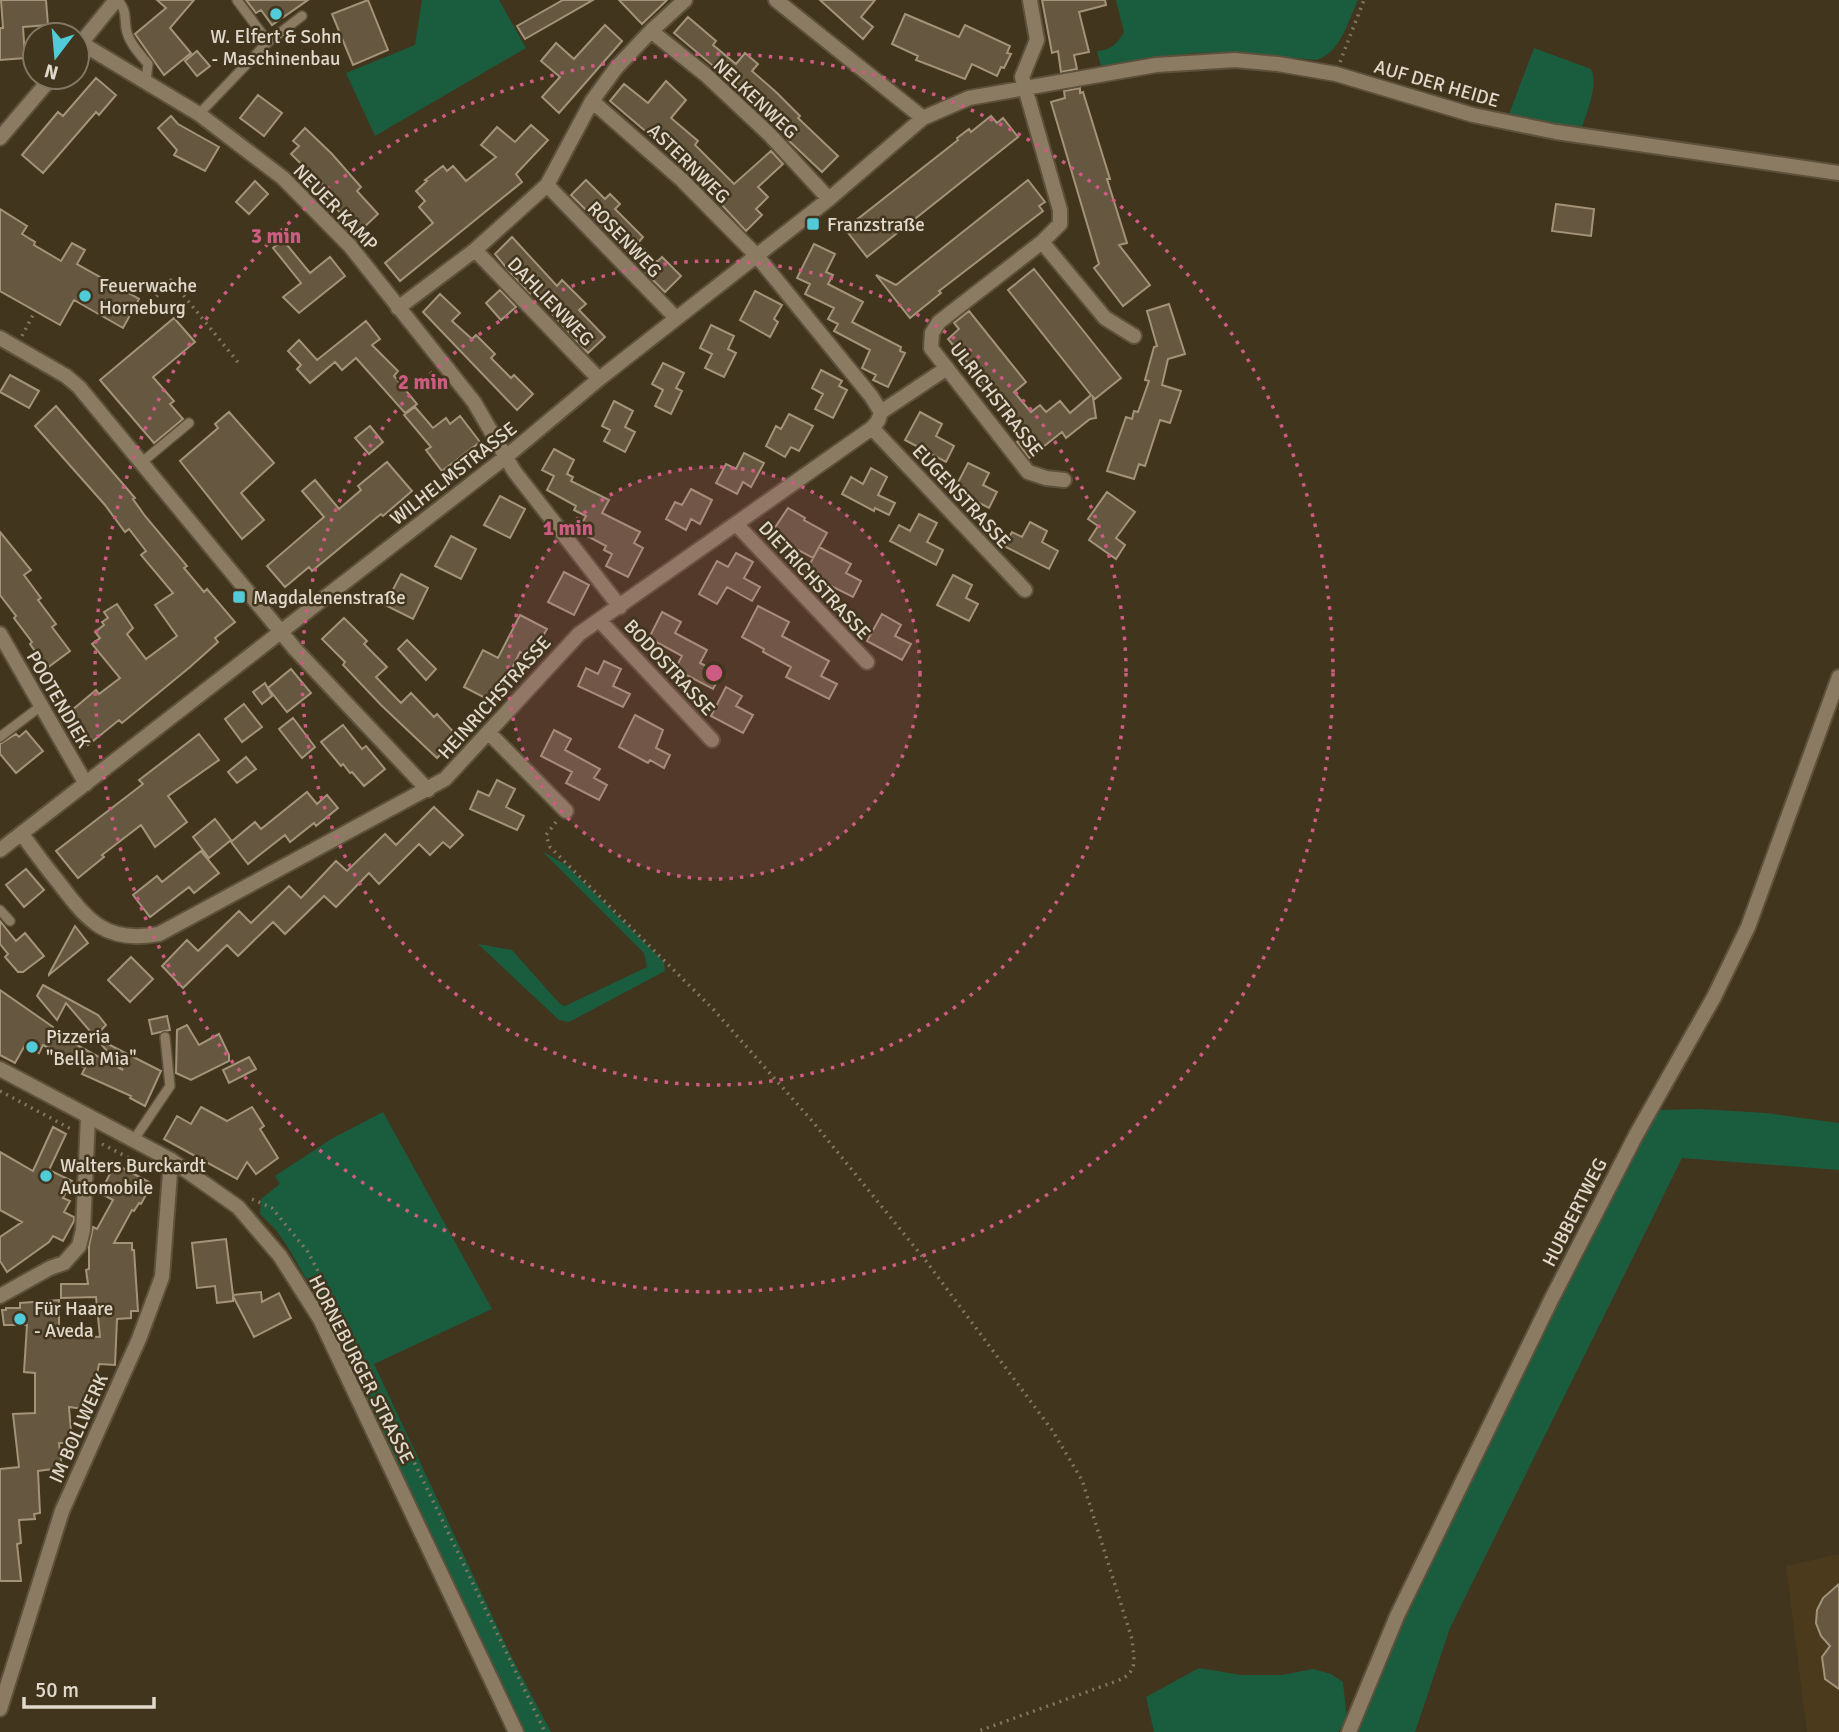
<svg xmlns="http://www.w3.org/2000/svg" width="1839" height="1732" font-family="Signika,sans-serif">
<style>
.built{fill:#4b3a1c}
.green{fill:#1a5c3e}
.building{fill:#665740;stroke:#a39379;stroke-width:2}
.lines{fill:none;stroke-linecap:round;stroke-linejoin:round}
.service-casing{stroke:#5d513c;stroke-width:12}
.minor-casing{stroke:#5d513c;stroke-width:18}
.tertiary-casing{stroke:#5d513c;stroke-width:18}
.path{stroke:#807562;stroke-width:3.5;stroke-dasharray:2 5;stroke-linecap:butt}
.service{stroke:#8b7b62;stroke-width:9}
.minor{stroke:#8b7b62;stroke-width:14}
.tertiary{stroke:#8b7b62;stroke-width:14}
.ring{fill:none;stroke:#cd5c82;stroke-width:3.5;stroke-dasharray:3.5 7}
.poi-dot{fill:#52cbd8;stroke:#42351e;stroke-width:2.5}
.labels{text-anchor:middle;stroke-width:5;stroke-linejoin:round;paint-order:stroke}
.poi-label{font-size:19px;fill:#e1d9cb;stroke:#42351e;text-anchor:start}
.street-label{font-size:19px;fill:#e1d9cb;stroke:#42351e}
.centre{fill:#cd5c82;stroke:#42351e;stroke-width:3.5}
.ring-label{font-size:21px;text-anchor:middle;font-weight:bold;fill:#cd5c82;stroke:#42351e;stroke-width:5;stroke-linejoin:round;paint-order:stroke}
</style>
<rect width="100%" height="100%" fill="#42351e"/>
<path class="built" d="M1839,1554V1732H1807L1786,1566Z"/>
<path class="green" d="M422,0H499L526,48L375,136L346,73L415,45Z
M1116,0H1358C1348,21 1340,54 1316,60L1234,52L1193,53L1101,67L1097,51C1111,50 1117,44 1124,32Z
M1534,48L1591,69C1599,86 1586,113 1581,131L1508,117Z
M542,851L566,865L657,955L664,963L665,971L569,1022L559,1020L478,944L512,950L560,1004L565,1006L647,967L644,953Z
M1700,1109L1766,1113L1839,1123V1170L1682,1158L1450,1628L1415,1732H1354L1377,1673L1556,1300L1657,1110Z
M383,1112L492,1309L374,1364L511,1656L551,1732H517L416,1518L329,1319L289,1249L276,1230L260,1214L261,1199L280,1184L275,1176L333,1138Z
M1199,1668L1241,1675H1282L1313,1669L1331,1674L1343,1682L1347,1720L1338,1732H1154L1146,1697Z"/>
<path class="building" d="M1,0H46L48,25L23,27L25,58L0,60V28H3Z
M157,0H194L170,28L191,53L164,75L135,34L166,8Z
M246,0H308L272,25L261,10L256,13Z
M368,0L388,50L353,65L332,14Z
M563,0H593L525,39L517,26Z
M619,0H667L642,24Z
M820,0H875L861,17L873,27L863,39Z
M1042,0H1105L1106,5L1079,12L1089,52L1074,55L1077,69L1061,72L1058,51L1052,53Z
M905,14L959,37L965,25L1010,46L1007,53L1011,54L1004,68L1001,67L997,76L972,64L965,79L916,60L918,56L892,44Z
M688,17L716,41L713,45L736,64L745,53L758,64L752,71L776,92L800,116L798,118L838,156L822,172L786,138L788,136L785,133L788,129L674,33Z
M605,25L622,41L559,113L542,97L560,77L541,61L556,43L574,59Z
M197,51L210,66L197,76L185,61Z
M96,78L116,95L99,115L96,112L43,173L22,155L58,112L63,116Z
M666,81L686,100L671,118L698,141L695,145L734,184L771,151L783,164L758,187L768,197L756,209L762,215L746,231L684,164L610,101L624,84L648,103Z
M1080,88V93L1083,92L1110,179H1107L1127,243L1119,245L1150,285L1123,306L1094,268L1099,264L1051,102L1065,98L1064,91Z
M258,95L282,113L264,136L240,118Z
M171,116L178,124L219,147L205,171L174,155L177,150L158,128Z
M991,116L997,123L1003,118L1018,137L867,257L845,229L958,140L957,138L969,129L971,132Z
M531,125L548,140L516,174L522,182L400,281L385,263L433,223L419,207L425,201L416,191L427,181L425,180L443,166L447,171L453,166L466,181L496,157L481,145L497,127L515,142Z
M305,128L332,154L361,187L357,191L378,214L359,232L318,190L323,185L291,154L299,146L293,141Z
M586,180L605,199L610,194L620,204L615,209L643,237L638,243L657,262L662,257L681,276L665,292L646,273L648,272L571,195Z
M1028,180L1045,202L1039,206L1043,211L939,291L941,293L910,318L876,275L896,285Z
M255,181L268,194L249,214L236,202Z
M1556,204L1594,209L1591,236L1552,231Z
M0,209L27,226L22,234L35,242L34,245L61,261L72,243L85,250L77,264L139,299L123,328L74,300L60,325L0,291Z
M512,237L557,286L562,280L586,304L579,310L605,337L588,353L532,292L530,294L514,277L495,254Z
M283,240L310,273L330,257L345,276L299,313L283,297L301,283L273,248Z
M814,244L835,254L826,272L833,275L828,284L863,302L852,322L901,347L900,351L905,353L888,387L873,380L876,375L862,368L870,350L834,331L838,324L828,319L834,308L805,294L810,284L797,278Z
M1034,269L1121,378L1095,399L1093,397L1096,418L1090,419L1066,438L1062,432L1029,458L1017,442L1023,437L1014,426L1017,424L967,366L969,364L948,339L959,329L954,323L969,311L1026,382L1014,392L1031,412L1040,405L1046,412L1060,401L1070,413L1091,395L1008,290Z
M500,290L516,307L501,320L486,303Z
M755,291L782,305L774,319L778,322L770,337L740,320Z
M440,294L460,313L452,321L472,339L476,335L495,354L491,358L511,378L514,375L533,394L517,410L423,312Z
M1169,304L1185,354L1168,359L1162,385L1181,391L1170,423L1160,420L1145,466L1139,464L1134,479L1107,471L1126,417L1132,419L1134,411L1138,412L1149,381L1145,380L1154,347L1157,346L1147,311Z
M174,318L195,342L153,377L174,401L170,404L183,419L154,443L100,380Z
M366,321L380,339L372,345L398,371L394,376L417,404L405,413L356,358L342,370L335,362L310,383L297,369L301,365L288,351L299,340L317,360Z
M711,325L734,336L728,349L736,353L724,377L705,368L712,354L700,348Z
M663,363L684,373L676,388L682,391L671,414L655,406L663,390L652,384Z
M821,370L842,381L839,386L847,390L833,418L815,409L823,394L812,388Z
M10,375L39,391L29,408L0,392Z
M614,401L633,411L625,427L635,432L625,452L604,441L610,430L602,426Z
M56,406L135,498L133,499L145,516L187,566L184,568L204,592L207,589L235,622L215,638L218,642L190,667L122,723L119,720L88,745L65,716L96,690L99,694L120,678L92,644L100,638L95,632L104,625L102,622L108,618L104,612L117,604L133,628L127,634L146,659L177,636L155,605L173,593L141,555L146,551L129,529L125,532L105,505L35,426Z
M415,407L433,428L446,418L450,424L460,416L480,442L442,471L426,450L431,447L404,415Z
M229,412L274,463L241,493L264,520L242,539L180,461L218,428L215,424Z
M920,412L942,424L936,436L954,446L946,462L905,440Z
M789,414L813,426L799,451L791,447L785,457L766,446L776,426L781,429Z
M370,426L383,442L369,454L355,438Z
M554,449L574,460L567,474L573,477L571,481L609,500L602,513L640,532L634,543L643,548L628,577L606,566L612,554L604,550L606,546L578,531L586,516L574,510L576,506L547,490L554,476L542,470Z
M744,453L764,463L751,487L743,482L737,494L716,483L726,464L736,469Z
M387,462L412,491L383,516L381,514L312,571L309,567L285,587L267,566L324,517L302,491L315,480L339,509L361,490L358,486Z
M968,463L989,473L983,485L997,492L989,508L954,490Z
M871,468L887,477L878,495L895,503L889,515L875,508L874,511L842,494L851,477L863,484Z
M691,489L712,500L700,524L691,519L686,530L666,519L675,502L682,505Z
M1107,492L1135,512L1116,538L1125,545L1116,559L1089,540L1098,526L1088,519Z
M500,496L525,509L510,538L484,525Z
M788,508L805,518L804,520L827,533L813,558L770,535Z
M919,514L937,523L927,542L943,550L936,565L890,541L899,525L910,531Z
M1030,522L1047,531L1042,542L1058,551L1049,569L1004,546L1012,532L1022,537Z
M0,532L31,570L24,575L41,598L38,600L56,624L52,627L70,651L47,668L30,644L32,642L14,618L16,616L0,595Z
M451,536L476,549L461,579L435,566Z
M819,547L851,564L846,573L861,581L853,597L805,573Z
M736,553L753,562L744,578L760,587L752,601L727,587L717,604L699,594L717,561L728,567Z
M564,572L589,585L574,615L548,602Z
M401,574L428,588L413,619L385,605Z
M953,575L972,585L966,598L978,604L969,621L937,605Z
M758,606L789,622L782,636L829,661L821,676L837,684L829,699L786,677L791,667L763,652L764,649L742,637Z
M662,612L681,622L675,633L707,650L700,663L721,674L713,689L675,669L682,656L649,638Z
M882,614L901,625L895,636L911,644L902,660L867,641Z
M520,615L547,629L531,658L520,652L495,703L464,687L483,650L498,658Z
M344,618L367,641L364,644L387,667L376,677L401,703L411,693L434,717L437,714L458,737L437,758L381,705L343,665L345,662L322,639Z
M407,640L436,669L426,680L398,649Z
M604,661L621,669L613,686L630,694L623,707L578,686L586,668L598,674Z
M291,669L311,693L287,712L268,688Z
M265,683L272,696L262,704L253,692Z
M726,687L742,696L736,706L753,715L743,733L711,716Z
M244,704L262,727L242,742L225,719Z
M635,715L663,730L656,748L670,755L664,768L650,760L648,763L619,747Z
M293,718L315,747L302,758L279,729Z
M343,725L362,749L366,746L385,769L364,786L352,772L350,773L343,764L341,766L321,742Z
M554,730L571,739L565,750L600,769L594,778L607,785L599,800L566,783L572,772L541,756Z
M26,731L43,751L16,773L0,754V744L16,734L19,737Z
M199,734L219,760L168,796L187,822L155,847L141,825L102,855L104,857L78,878L56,851L143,784L139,780Z
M246,757L256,769L237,783L228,772Z
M497,780L515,789L506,807L524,816L517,830L470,809L478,791L489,796Z
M307,792L317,804L327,795L338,808L316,826L314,823L290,842L285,835L248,864L231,842L255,822L261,829Z
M434,807L463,835L450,848L443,842L430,855L419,844L379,884L369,873L336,907L324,896L285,934L273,922L238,956L227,945L183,988L162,966L187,940L198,951L239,911L251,923L289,886L301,898L336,861L347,871L385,834L396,845Z
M215,819L231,840L209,858L193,837Z
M201,851L219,873L194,893L189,887L150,917L133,895L157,876L162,882Z
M26,869L44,890L24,907L6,885Z
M0,921L16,941L25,933L44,956L23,972H18L5,957L8,954L0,944Z
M75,926L88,943L49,975V974Z
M131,957L153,979L130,1002L108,980Z
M43,985L98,1015L106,1025L95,1037L66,1003L57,1020L37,996Z
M0,990L53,1027L51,1031L123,1070L96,1038L161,1071L145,1106L130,1098L131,1096L82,1074L85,1068L43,1045L39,1053L25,1045L15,1063L0,1055Z
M167,1016L170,1030L152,1034L149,1020Z
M187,1025L199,1045L219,1034L229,1055V1061L191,1080L176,1073L177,1030Z
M249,1057L256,1069L229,1083L223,1070Z
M201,1107L227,1121L252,1107L264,1126L260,1129L278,1158L256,1174L247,1162L237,1179L164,1139L177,1116L191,1124Z
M53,1127L66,1134L49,1170L72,1181L63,1198L70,1201L64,1212L74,1217V1221L63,1241L53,1236L49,1242L7,1272L0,1261V1237L22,1222L0,1210V1152L33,1171Z
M115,1164L149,1182L146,1187L149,1189L141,1204L139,1203L134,1211L132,1210L114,1243H132V1250H134L138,1311H131V1318L117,1319L115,1365L99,1364L90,1410L69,1407L72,1443H59L62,1468L38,1471L40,1513L34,1514L35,1519L19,1520L21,1543L17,1544L21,1581H0V1469L19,1467L13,1414L35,1413V1373L24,1372L27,1325H4L2,1310H6V1308H20V1303L59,1300V1335L100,1337L96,1297L61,1298V1284H88L86,1270L89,1269V1246L93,1227L97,1229L113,1200L100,1193Z
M226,1239L233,1295L261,1292L262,1302L279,1293L291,1318L254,1337L233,1296V1301L217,1303L215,1286L197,1288L192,1243Z
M1839,1584V1689L1825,1679L1822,1657L1830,1646L1821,1636L1816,1623L1817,1610L1823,1598Z"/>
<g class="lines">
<g class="service-casing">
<path id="service" d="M118,0C127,13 124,13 126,28C128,42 139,53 148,64L146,81
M237,0L268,42
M199,114L268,42L302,16
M141,463L189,423
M0,737L41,706
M0,910L10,921
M133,1141L170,1086L165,1037"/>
</g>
<g class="minor-casing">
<path id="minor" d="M776,0L923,118
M1030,0L1037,40L1022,77L1060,210V224L1042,242L939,322L932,333L931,348L1028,472L1046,478L1064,480
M651,31L706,75L769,134L829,199
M81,43L199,114L283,178L350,246L474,402L514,471L620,607
M77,48L116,0
M592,101L682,180L757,256L871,396L881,412
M0,138L52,77
M547,185L676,318
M1042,242L1105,318L1134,336
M475,250L599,379
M398,308L475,250L547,185L592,101L616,68L651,31L685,0
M0,338L66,376L79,387L295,649L428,790
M872,428L1025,590
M736,524L867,662
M600,621L712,740
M0,634L86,784
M489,733L566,811
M22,834C34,851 46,867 59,883C88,921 106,944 159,934L445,779L579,634L872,428L878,421L881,412L947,368
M0,850L507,456L599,379L829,199L923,118L969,98L1156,65L1235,60L1278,64L1336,74L1473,115L1556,132L1839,173
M0,1296L50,1268L64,1263L79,1246L83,1230L88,1117
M0,1709L62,1511L139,1339L162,1277L171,1160
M1349,1732L1397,1616L1552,1298L1636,1135L1714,997L1748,927L1839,677"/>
</g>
<g class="tertiary-casing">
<path id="tertiary" d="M0,1069L171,1160L238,1207L280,1256L320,1319L516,1732"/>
</g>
<path class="path" d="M1340,62L1364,0
M147,307L171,280L241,366
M22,336L34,313
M556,822L546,835L550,847L714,1010L813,1122L926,1261L1052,1430L1082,1480L1132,1639C1134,1660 1139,1672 1117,1681L976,1732
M0,1091L73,1130
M102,1144L154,1171
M252,1199L272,1208L308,1252L369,1369L545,1732"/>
<use href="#service" class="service"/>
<use href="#minor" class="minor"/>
<use href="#tertiary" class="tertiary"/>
</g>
<circle cx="714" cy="673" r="206" fill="#cd5c82" fill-opacity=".12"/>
<g class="ring">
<circle cx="714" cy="673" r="206"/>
<circle cx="714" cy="673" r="412"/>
<circle cx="714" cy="673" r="619"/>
</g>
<g class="poi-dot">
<circle cx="276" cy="14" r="7"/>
<rect x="806" y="217" width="14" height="14" rx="3.5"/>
<circle cx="85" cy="296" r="7"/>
<rect x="232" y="590" width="14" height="14" rx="3.5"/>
<circle cx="32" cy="1047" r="7"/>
<circle cx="46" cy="1176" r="7"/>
<circle cx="20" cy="1319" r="7"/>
</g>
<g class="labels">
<g class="poi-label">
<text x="276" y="43" text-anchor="middle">W. Elfert &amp; Sohn<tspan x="276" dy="22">- Maschinenbau</tspan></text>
<text x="827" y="231">Franzstraße</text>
<text x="99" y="292">Feuerwache<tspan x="99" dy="22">Horneburg</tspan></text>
<text x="253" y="604">Magdalenenstraße</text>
<text x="46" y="1043">Pizzeria<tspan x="46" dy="22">"Bella Mia"</tspan></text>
<text x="60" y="1172">Walters Burckardt<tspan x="60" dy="22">Automobile</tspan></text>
<text x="34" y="1315">Für Haare<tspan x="34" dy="22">- Aveda</tspan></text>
</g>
<g class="street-label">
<text transform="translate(1437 83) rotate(16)" y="7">AUF DER HEIDE</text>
<text transform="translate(756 98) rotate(43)" y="7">NELKENWEG</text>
<text transform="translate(689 163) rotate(44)" y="7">ASTERNWEG</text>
<text transform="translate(336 207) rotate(46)" y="7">NEUER KAMP</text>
<text transform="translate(625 239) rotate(46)" y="7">ROSENWEG</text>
<text transform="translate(551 301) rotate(46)" y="7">DAHLIENWEG</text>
<text transform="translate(997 399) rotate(52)" y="7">ULRICHSTRASSE</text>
<text transform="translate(453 473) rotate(-38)" y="7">WILHELMSTRASSE</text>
<text transform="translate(962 496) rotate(47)" y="7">EUGENSTRASSE</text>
<text transform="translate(815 580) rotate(47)" y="7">DIETRICHSTRASSE</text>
<text transform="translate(670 667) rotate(47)" y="7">BODOSTRASSE</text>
<text transform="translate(494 697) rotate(-48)" y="7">HEINRICHSTRASSE</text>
<text transform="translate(59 699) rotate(60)" y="7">POOTENDIEK</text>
<text transform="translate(1574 1212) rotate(-63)" y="7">HUBBERTWEG</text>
<text transform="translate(362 1369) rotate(63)" y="7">HORNEBURGER STRASSE</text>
<text transform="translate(78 1428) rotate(-66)" y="7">IM BOLLWERK</text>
</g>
</g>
<circle cx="714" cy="673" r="10" class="centre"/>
<g class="ring-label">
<text x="276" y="243">3 min</text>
<text x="423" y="389">2 min</text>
<text x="568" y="535">1 min</text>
</g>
<g transform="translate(56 56) rotate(196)"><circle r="33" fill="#42351e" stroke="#827763" stroke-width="2"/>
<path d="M0-5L12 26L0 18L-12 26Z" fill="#52cbd8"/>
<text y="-10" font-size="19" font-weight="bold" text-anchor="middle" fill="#e1d9cb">N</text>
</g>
<path d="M24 1697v10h130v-10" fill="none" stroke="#e1d9cb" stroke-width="3.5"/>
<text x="35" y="1697" font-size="21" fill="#e1d9cb" stroke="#42351e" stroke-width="5" paint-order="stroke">50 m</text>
</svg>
